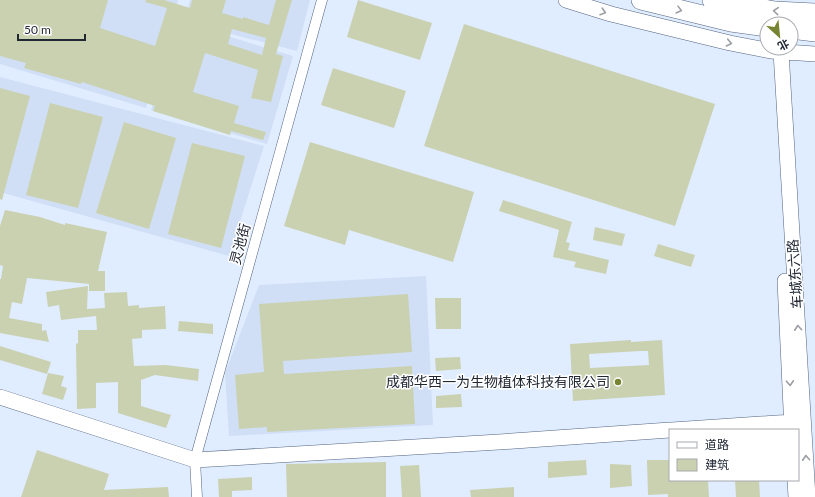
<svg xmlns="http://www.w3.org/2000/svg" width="815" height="497" font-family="Lato,'Noto Sans SC',sans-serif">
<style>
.built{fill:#d0dff6}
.building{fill:#cad1b0;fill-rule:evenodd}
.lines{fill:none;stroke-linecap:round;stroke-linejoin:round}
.street-casing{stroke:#53647f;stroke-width:11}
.secondary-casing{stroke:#53647f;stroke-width:16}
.highway-casing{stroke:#53647f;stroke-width:20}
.street{stroke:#fff;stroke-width:10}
.secondary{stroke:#fff;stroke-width:15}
.highway{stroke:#fff;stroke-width:19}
.oneway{stroke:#9b9ea4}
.poi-dot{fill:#778431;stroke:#fff;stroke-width:1.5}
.labels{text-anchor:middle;stroke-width:3;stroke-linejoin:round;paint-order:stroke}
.street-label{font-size:14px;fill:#212834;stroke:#fff}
.poi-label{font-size:14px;fill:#212834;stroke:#fff;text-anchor:end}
</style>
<rect width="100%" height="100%" fill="#e0ecff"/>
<path class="built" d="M0,0H178L146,108L0,64Z
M190,0H310L297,51L185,22Z
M178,21L293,56L267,144L151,110Z
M0,77L264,146L229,256L0,192Z
M426,276L433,425L229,436L225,373L259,285Z"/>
<path class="building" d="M0,0H108L100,28L155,46L167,8L145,2L146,0H164L190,8L192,0H226L222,13L243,19V17L269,25L276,0H292L276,54L283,56L271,102L251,98L258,70L205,53L193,92L239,106L234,123L266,132L263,140L231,131L230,135L153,111L155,106L82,82L81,84L24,68L26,63L0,56ZM232,29L266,38L262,55L228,44Z
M358,0L432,23L420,60L347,37Z
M464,24L715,104L675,226L424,146Z
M333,68L406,91L394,128L321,105Z
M0,88L30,96L2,200L0,199Z
M50,103L103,117L78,208L26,195Z
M124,122L176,138L149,229L96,213Z
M310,142L474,192L453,262L349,230L345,245L284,226Z
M192,143L245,156L221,248L168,234Z
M503,200L572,222L566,242L570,243L568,250L609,260L606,274L574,267L576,262L553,257L559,230L499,211Z
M5,210L40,217L65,225V223L107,232L98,271H105V291H89V284L27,278L22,304L12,302L9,318L42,324V331L46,330L49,342L0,333V279H1L3,266L0,265V226Z
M595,227L625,234L622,246L593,240Z
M658,244L695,255L691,267L654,256Z
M88,286L87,309L105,308L104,293L127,292L128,306L139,305V308L165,306L166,329L142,330V338L132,339L134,366L166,365L199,369L198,381L155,375L141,380V406L171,415L166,428L118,413V382L96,383V408L77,409L76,344L78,343V330H97L96,316L61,320L59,305L48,307L46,292Z
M408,294L412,352L283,361L284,374L412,366L415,424L267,432V427L239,429L235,375L264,372L259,304Z
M435,298H461V329H436Z
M179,321L213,324V334L178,331Z
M631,340V342L662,340L665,395L573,401L570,344ZM640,351H648L649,365L590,368L589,354Z
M0,346L51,362L47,374L0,360Z
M460,357L461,369L436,371L435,358Z
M48,373L64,376L61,386L67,388L63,400L42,394Z
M461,394L462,407L436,408V396Z
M37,450L109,474L104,490L168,487L169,497H21Z
M586,460L587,475L548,478V462Z
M647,460H670V480H708L709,497H668V494L648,495Z
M386,462V497H287L286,464Z
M610,464L631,465L632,486L610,488Z
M419,465L421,497H402L400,466Z
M252,477V490L232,491V497H219L218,479Z
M735,480H759L760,497H736Z
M514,487V497H471L470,490Z"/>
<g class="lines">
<g class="street-casing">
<path id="street" d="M197,497L195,460L322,0"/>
</g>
<g class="secondary-casing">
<path id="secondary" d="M566,0L611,14L730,43L771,51L815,54
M781,52L808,497
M785,281L792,430
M0,397L195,460L499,442L670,430
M672,430L792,422
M795,480L796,497"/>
</g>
<g class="highway-casing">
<path id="highway" d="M641,0L731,22L767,27
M712,0L775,11L815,13
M791,29L815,32"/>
</g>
<use href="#street" class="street"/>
<use href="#secondary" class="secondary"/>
<use href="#highway" class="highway"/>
</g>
<defs><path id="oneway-chevron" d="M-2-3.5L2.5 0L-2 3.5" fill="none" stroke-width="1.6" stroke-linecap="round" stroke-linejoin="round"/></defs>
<g class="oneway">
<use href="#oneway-chevron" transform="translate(679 10) rotate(14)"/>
<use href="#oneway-chevron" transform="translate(776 11) rotate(-175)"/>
<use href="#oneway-chevron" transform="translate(603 12) rotate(18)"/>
<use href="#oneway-chevron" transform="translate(729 43) rotate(12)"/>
<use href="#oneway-chevron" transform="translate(798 328) rotate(-94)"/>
<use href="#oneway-chevron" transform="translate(790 383) rotate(87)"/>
<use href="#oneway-chevron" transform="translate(806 458) rotate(-94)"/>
</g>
<circle class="poi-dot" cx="618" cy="382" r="4"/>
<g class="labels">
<g class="street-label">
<text transform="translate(240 244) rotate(-75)" y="5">灵池街</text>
<text transform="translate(795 274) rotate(-94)" y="5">车城东六路</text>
</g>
<g class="poi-label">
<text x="610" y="387">成都华西一为生物植体科技有限公司</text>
</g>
</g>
<rect x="669" y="429" width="130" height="52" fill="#ffffff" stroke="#a6a9ae"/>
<rect x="677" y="442" width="20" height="6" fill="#ffffff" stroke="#a6a9ae"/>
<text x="705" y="449" font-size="12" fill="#212834">道路</text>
<rect x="677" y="459" width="20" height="12" fill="#cad1b0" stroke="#a6a9ae"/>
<text x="705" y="469" font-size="12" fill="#212834">建筑</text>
<g transform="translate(779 36) rotate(153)"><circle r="19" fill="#ffffff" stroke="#a6a9ae"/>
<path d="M0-3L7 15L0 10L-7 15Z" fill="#778431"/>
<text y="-6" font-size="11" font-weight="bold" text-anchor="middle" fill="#212834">北</text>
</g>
<path d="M18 34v6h67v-6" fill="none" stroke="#212834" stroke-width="2"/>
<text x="24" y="34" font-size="12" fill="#212834" stroke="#ffffff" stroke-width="3" paint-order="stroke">50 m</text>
</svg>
